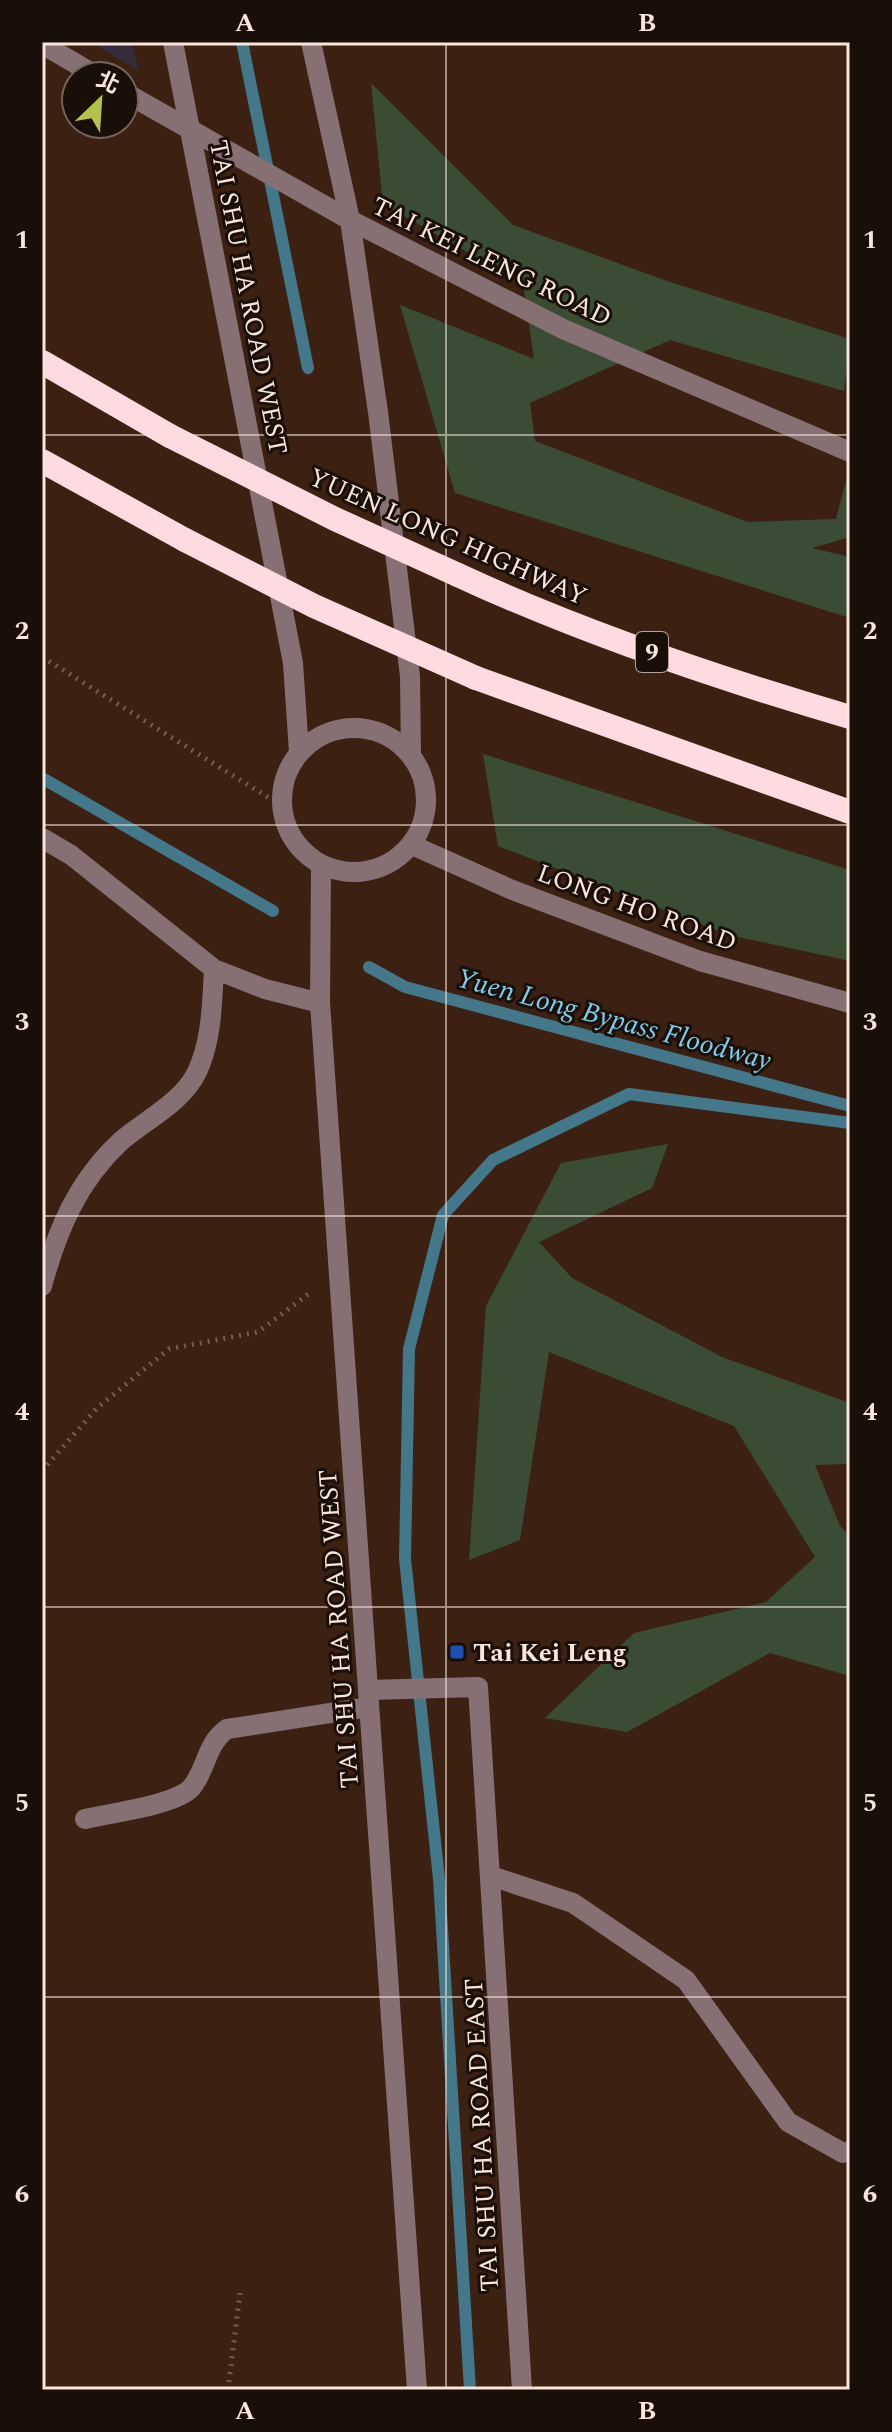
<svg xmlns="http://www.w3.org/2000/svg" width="892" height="2432" font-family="Spectral,'Noto Sans TC',serif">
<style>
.industrial{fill:#342c3c}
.green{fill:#3a4d34}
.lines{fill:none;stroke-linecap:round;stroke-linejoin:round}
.stream{stroke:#43778a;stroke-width:12}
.path{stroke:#765d50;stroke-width:5;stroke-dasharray:2 6;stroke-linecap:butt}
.minor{stroke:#877074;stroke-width:20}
.highway{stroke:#fddbe0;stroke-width:24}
.highway-bridge{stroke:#fddbe0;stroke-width:24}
.grid{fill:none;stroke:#f8e6dc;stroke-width:2;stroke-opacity:0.55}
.transit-dot{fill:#1a4fb4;stroke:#1a0e08;stroke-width:3}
.labels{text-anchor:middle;stroke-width:6;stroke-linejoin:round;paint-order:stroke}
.shield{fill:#1a0e08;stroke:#b5a59c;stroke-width:2}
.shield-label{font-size:24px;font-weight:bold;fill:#f8e6dc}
.street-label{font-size:26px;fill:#f8e6dc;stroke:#1a0e08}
.poi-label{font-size:26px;font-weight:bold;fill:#f8e6dc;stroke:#1a0e08;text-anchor:start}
.water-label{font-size:28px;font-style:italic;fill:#7acfee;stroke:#1a0e08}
.neatline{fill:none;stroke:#f8e6dc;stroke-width:3}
.grid-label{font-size:26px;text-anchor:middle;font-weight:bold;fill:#f8e6dc}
</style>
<rect width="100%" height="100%" fill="#3c2112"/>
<path class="industrial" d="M91,42H131L139,71Z"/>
<path class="green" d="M371,83L513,225L667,281L850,339L844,391L670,340L530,403L535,441L747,522L836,519L850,465V537L812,548L850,557V618L455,493L400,305L534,359L523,284L383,204Z
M483,754L850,870V961L729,935L498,846Z
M668,1144L652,1188L539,1242L572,1278L722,1357L850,1403V1464L815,1465L840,1526L850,1536V1676L770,1653L627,1732L545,1718L634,1633L766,1602L815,1557L734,1426L549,1352L520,1540L469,1560L486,1306L561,1163Z"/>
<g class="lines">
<path class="stream" d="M242,42L308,368
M42,778L273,911
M369,967L405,987L850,1106
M470,2390L439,1879L405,1559L409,1349L443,1215L493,1160L629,1094L850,1123"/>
<path class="path" d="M42,657L282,806
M42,1471L97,1408L169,1349L258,1332L311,1292
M228,2390L240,2293"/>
<path class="minor" d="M173,42L293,663L299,752
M311,42L350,220L378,412L410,676L411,755
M42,44L97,76
M124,92L350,220L563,329L850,452
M282 800a72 72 0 1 1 144 0a72 72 0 1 1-144 0Z
M42,838L71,855L214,969L265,989L320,1003
M412,845L510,889L700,961L850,1003
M321,865L320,1003L417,2390
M42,1286C57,1231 77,1182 120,1142C145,1120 182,1103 197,1072C212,1040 212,1003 214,969
M368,1690L478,1687L522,2390
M85,1819C110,1813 177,1805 192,1787C207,1768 206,1744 227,1729L369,1707
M491,1876L573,1903L686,1980L788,2122L843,2153L850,2151"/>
<path class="highway" d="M42,362L170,436
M42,461L185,540
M458,575C583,633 717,678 850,717
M476,678L850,812"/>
<path class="highway-bridge" d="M170,436L335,519L458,575
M185,540L314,606L476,678"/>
</g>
<path class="grid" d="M446,42V2390M42,435H850M42,825H850M42,1216H850M42,1607H850M42,1997H850"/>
<rect class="transit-dot" x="449" y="1644" width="16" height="16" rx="4"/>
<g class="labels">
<rect class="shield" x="636" y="632" width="32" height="40" rx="6"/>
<g class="shield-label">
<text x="652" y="660">9</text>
</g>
<g class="street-label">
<text transform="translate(492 261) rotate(26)" y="9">TAI KEI LENG ROAD</text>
<text transform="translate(249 297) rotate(79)" y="9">TAI SHU HA ROAD WEST</text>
<text transform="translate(448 536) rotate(24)" y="9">YUEN LONG HIGHWAY</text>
<text transform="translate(637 907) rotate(20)" y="9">LONG HO ROAD</text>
<text transform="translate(338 1629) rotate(-94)" y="9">TAI SHU HA ROAD WEST</text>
<text transform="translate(481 2135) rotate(-93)" y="9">TAI SHU HA ROAD EAST</text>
</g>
<g class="poi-label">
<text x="473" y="1661">Tai Kei Leng</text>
</g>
<g class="water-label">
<text transform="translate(614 1018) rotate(15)" y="10">Yuen Long Bypass Floodway</text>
</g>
</g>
<rect width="892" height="2432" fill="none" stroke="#1a0e08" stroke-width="88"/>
<g transform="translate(100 100) rotate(25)"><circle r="38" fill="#1a0e08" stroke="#73645d" stroke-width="2"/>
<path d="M0-6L14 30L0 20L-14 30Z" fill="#b4c24b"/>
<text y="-12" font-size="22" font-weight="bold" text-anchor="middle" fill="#f8e6dc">北</text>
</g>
<rect x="44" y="44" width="804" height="2344" class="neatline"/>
<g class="grid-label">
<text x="245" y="31">A</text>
<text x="647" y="31">B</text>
<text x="22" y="248">1</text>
<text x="870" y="248">1</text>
<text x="22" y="639">2</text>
<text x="870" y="639">2</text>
<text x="22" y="1030">3</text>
<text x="870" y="1030">3</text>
<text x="22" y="1420">4</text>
<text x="870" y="1420">4</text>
<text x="22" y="1811">5</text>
<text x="870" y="1811">5</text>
<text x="22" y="2202">6</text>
<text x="870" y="2202">6</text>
<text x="245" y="2419">A</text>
<text x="647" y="2419">B</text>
</g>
</svg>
